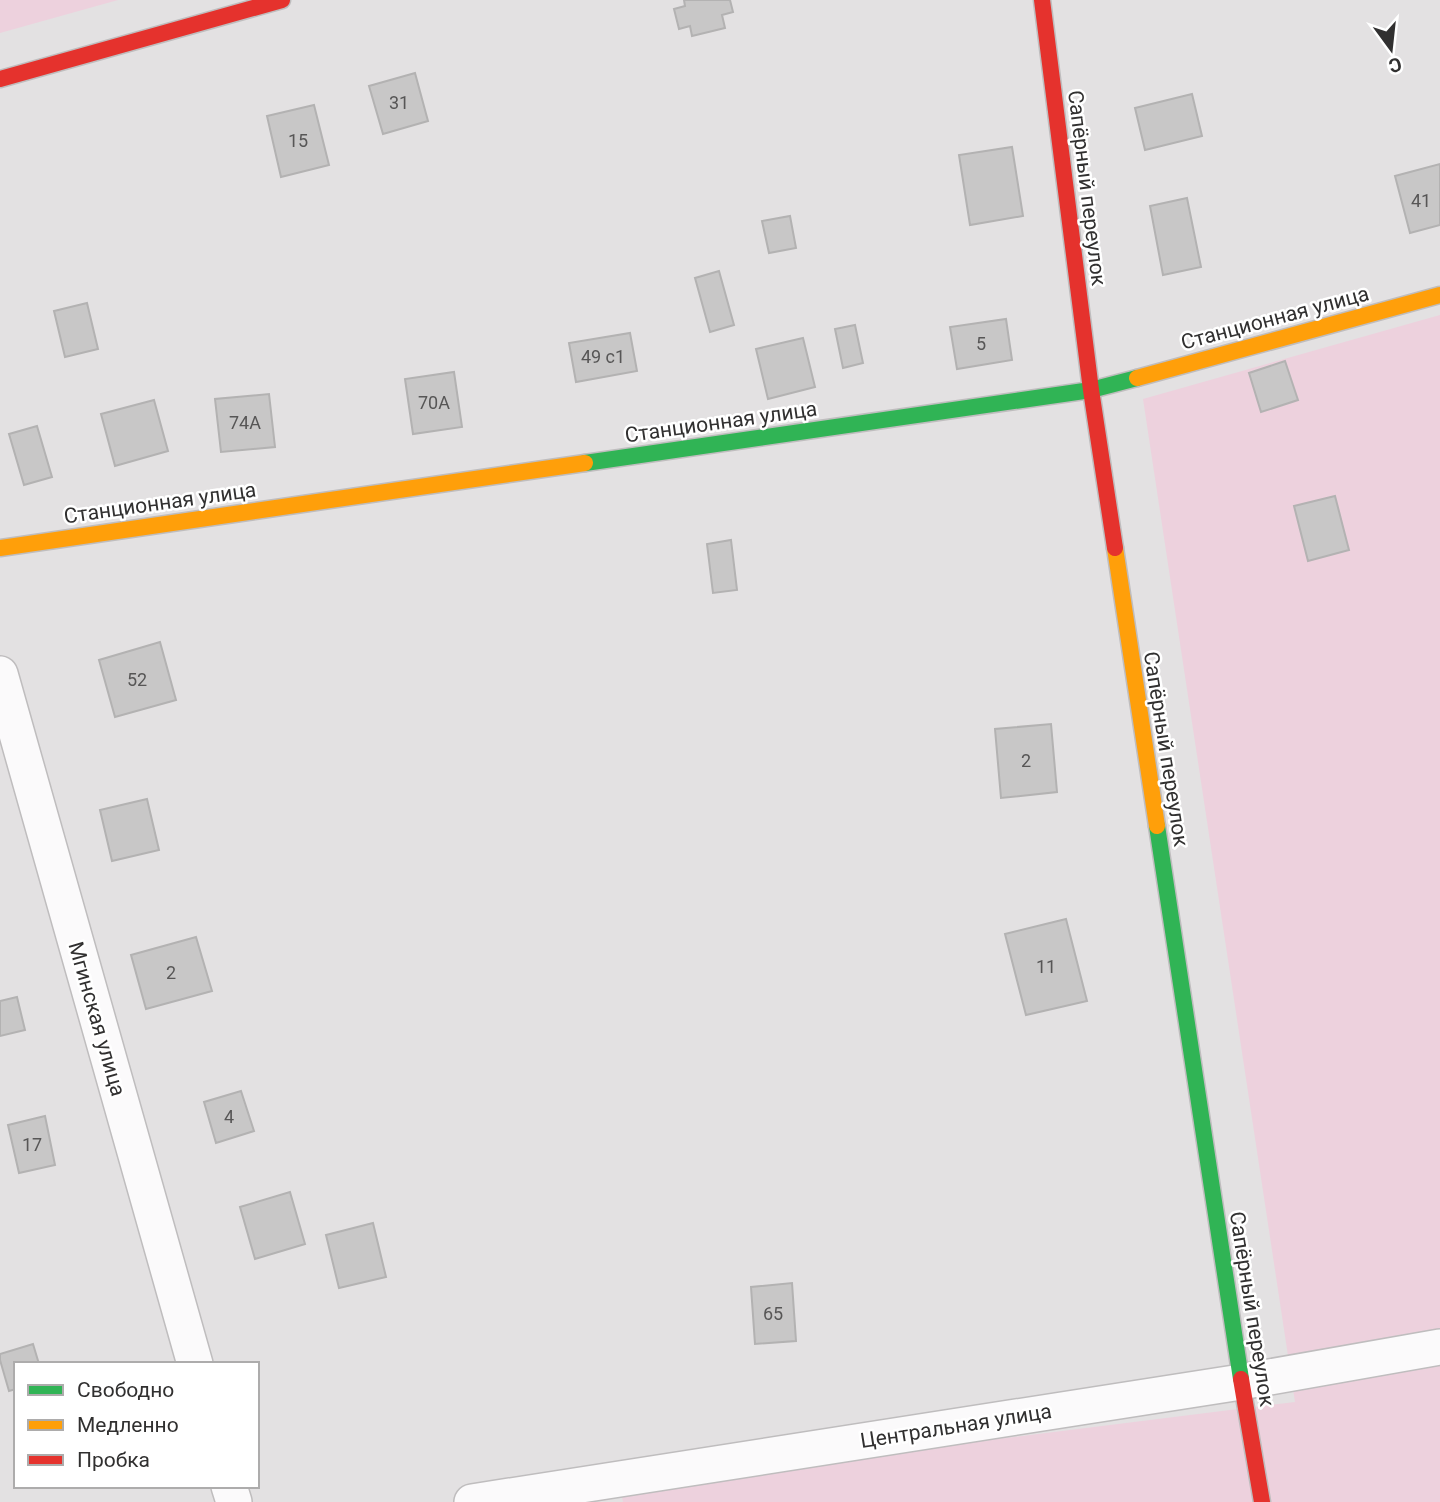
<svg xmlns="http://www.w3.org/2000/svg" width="1440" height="1502" font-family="Roboto,sans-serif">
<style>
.green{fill:#edd1dd}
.building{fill:#c8c7c7;stroke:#b3b2b2;stroke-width:2}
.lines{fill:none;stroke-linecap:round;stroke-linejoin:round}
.street-casing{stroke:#bfbdbe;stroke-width:38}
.fast-casing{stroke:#bfbdbe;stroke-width:19}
.slow-casing{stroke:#bfbdbe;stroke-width:19}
.jam-casing{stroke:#bfbdbe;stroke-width:19}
.street{stroke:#fbfafb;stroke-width:35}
.fast{stroke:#30b455;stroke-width:16}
.slow{stroke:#ff9f0a;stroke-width:16}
.jam{stroke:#e5322d;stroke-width:16}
.labels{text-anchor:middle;stroke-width:5;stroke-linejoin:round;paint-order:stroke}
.number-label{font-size:18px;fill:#575656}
.street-label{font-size:21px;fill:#313030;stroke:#fff}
</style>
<rect width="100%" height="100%" fill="#e3e1e2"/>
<path class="green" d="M0,0H118L0,33Z
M1440,315V1502H623L620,1486L1295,1402L1143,399Z"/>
<path class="building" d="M684,0H730L733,12L722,15L725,28L692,36L690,26L679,29L674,9L685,6Z
M415,73L428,121L383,134L369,86Z
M1192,94L1202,136L1145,150L1135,108Z
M314,105L329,165L281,177L267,116Z
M1012,147L1023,216L970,225L959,155Z
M1440,164V225L1410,233L1395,176Z
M1187,198L1201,267L1163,275L1150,206Z
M790,216L796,248L769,253L762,221Z
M719,271L734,325L710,332L695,278Z
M87,303L98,349L65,357L54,311Z
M1006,319L1012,360L957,369L950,327Z
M855,325L863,363L843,368L835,329Z
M630,333L637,371L576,382L569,343Z
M803,338L815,387L768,399L756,349Z
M1285,361L1298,400L1261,412L1249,373Z
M454,372L462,427L413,434L405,379Z
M269,394L275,447L221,452L215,399Z
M154,400L168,451L115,466L101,414Z
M37,426L52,477L24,485L9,434Z
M1335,496L1349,550L1308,561L1294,506Z
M731,540L737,590L713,593L707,544Z
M160,642L176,700L115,717L99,660Z
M1051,724L1057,792L1001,798L995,729Z
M147,799L159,850L112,861L100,810Z
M1066,919L1087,1001L1026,1015L1005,934Z
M196,937L212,991L146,1009L131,955Z
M17,997L25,1030L0,1036V1001Z
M241,1091L254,1131L216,1143L204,1102Z
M45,1116L55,1165L19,1173L8,1125Z
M290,1192L305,1244L255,1259L240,1207Z
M373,1223L386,1277L339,1288L326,1235Z
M792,1283L796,1341L755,1344L751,1287Z
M33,1344L39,1364H16V1389L9,1391L0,1360V1354Z"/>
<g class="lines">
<g class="street-casing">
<path id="street" d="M0,674L195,1364
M229,1486L234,1502
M472,1502L1241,1382L1440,1347"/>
</g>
<g class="fast-casing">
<path id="fast" d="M585,463L1091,390L1137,378
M1157,826L1241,1379"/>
</g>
<g class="slow-casing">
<path id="slow" d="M1137,378L1440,295
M0,548L585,463
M1115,548L1157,826"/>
</g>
<g class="jam-casing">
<path id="jam" d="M1042,0L1091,390L1115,548
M0,79L282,0
M1241,1379L1262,1502"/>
</g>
<use href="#street" class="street"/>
<use href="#fast" class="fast"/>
<use href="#slow" class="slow"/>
<use href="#jam" class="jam"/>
</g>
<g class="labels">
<g class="number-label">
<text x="399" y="109">31</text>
<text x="298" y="147">15</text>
<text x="1421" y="207">41</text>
<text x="981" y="350">5</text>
<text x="603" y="363">49 с1</text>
<text x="434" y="409">70А</text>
<text x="245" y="429">74А</text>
<text x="137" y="686">52</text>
<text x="1026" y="767">2</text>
<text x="1046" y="973">11</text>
<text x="171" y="979">2</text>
<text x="229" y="1123">4</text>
<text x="32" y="1151">17</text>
<text x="773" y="1320">65</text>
</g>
<g class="street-label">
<text transform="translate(1087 188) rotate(83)" y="7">Сапёрный переулок</text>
<text transform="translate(1275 318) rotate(-15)" y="7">Станционная улица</text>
<text transform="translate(721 422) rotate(-8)" y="7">Станционная улица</text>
<text transform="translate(160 503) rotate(-8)" y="7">Станционная улица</text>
<text transform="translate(1166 749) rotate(81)" y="7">Сапёрный переулок</text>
<text transform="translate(97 1019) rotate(74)" y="7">Мгинская улица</text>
<text transform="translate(1252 1309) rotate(81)" y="7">Сапёрный переулок</text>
<text transform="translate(956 1426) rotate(-9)" y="7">Центральная улица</text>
</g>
</g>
<rect x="14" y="1362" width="245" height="126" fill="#ffffff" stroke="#adacac" stroke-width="2"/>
<rect x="28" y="1385" width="35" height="10" fill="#30b455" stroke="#adacac" stroke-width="2"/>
<text x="77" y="1397" font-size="21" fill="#313030">Свободно</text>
<rect x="28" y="1420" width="35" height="10" fill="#ff9f0a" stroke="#adacac" stroke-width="2"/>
<text x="77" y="1432" font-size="21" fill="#313030">Медленно</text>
<rect x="28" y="1455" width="35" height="10" fill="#e5322d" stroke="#adacac" stroke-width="2"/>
<text x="77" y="1467" font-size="21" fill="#313030">Пробка</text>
<g transform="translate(1391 49) rotate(165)" stroke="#ffffff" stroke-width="5" paint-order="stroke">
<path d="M0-5L12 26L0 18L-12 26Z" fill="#313030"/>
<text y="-10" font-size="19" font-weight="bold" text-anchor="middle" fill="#313030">С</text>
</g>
</svg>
